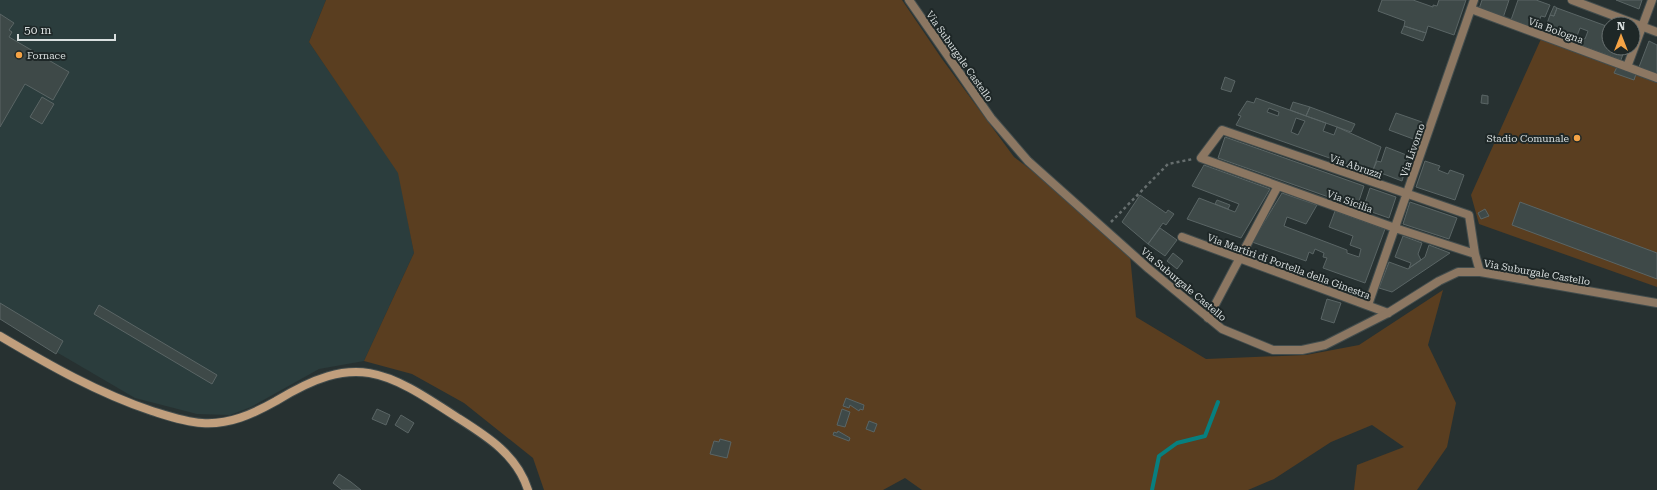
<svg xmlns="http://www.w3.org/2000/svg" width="1657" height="490" font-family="'Roboto Serif',serif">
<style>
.built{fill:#2b3d3d}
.green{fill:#5a3e20}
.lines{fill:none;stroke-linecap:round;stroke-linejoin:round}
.stream{stroke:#077f7f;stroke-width:4}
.building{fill:#3e4948;stroke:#5a6565;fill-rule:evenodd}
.minor-casing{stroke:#434d4d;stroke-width:10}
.tertiary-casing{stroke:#434d4d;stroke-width:10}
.secondary-casing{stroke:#434d4d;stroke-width:10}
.path{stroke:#666e6e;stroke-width:2.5;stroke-dasharray:3 3;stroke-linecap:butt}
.minor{stroke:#8c7762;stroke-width:8}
.tertiary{stroke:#8c7762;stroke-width:8}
.secondary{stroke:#c19f7d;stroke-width:8}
.poi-dot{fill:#f5a345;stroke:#1e2727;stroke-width:1.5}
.labels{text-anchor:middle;stroke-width:4;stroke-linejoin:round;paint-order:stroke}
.street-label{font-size:10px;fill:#d9dfdf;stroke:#1e2727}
.poi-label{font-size:10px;fill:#d9dfdf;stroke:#1e2727;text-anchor:start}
</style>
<rect width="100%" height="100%" fill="#273131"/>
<path class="built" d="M0,0H326L309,42L399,173L414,253L364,361L319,369L251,407L230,415L197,414L135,398L0,319Z"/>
<path class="green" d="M326,0H902L942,59L1014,157L1129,245L1136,317L1206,359L1306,355L1359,345L1443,290L1428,345L1456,403L1447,447L1417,490H1354L1357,465L1404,447L1372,425L1331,442L1274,479L1248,490H922L905,478L883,490H544L533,458L464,403L412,374L364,361L414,253L398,173L309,42Z
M1541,39L1657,82V287L1479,224L1471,195Z"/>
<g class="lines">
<path class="stream" d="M1152,490L1159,456L1177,443L1205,436L1218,402"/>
</g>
<path class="building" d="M1382,0H1413L1433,7V5L1437,6L1439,0H1466L1454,35L1428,26L1426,33L1404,26L1405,21L1378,11Z
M1482,0H1509L1503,18L1479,9Z
M1518,0H1536L1550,5L1545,17L1541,16L1536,29L1511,20Z
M1616,0H1642L1639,9Z
M1554,6L1557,8L1554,16L1550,15Z
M1557,8L1609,27V48H1625L1621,60L1544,32L1550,15L1554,16ZM1580,28L1588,31L1585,39L1577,36Z
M0,14L14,23L9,30L12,32L9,37L69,72L53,100L25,84L0,127Z
M1404,26L1426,33L1423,41L1401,33Z
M1649,41L1657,45V74L1639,67Z
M1617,67L1636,74L1634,80L1614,73Z
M1225,77L1235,81L1231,92L1221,89Z
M1482,95L1488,96V104L1481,103Z
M42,97L54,104L42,124L30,117Z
M1256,98L1326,123L1323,131L1334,135L1337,127L1381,147L1372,173L1236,125L1241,116L1238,115L1247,101L1254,103ZM1269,108L1279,112L1278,116L1267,112ZM1296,118L1305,121L1298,135L1291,132Z
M1293,102L1310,107L1306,116L1290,110Z
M1310,107L1355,124L1351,132L1306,116Z
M1396,113L1422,122L1416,140L1389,130Z
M1225,137L1364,186L1357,207L1218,158Z
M1386,147L1409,156L1402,181L1373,170L1377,161L1381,162Z
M1425,161L1440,166L1438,170L1448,174L1450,170L1464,175L1455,200L1416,187Z
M1204,165L1270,189L1241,238L1187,219L1199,198L1235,212L1239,204L1192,186Z
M1370,188L1396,197L1389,218L1363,209Z
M1282,193L1317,205L1306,224L1287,217L1284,226L1347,250V253L1359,257L1361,249L1350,245L1353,236L1329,227L1335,211L1385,229L1365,283L1323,268L1327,258L1323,257L1324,253L1315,249L1313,254L1309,252L1306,261L1252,242Z
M1140,195L1166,213L1168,210L1174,214L1166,225L1163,223L1148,244L1122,222Z
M1217,200L1230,205L1228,209L1215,204Z
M1410,202L1457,218L1449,239L1403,224Z
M1520,202L1657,253V279L1512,225Z
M1485,209L1489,216L1481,219L1478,213Z
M1160,228L1177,240L1165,256L1148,244Z
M1403,236L1422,243L1418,254L1421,260L1409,268L1411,263L1395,257Z
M1429,245L1450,253L1392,292L1379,288L1389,262L1408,269L1425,257Z
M1173,253L1183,261L1177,269L1167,261Z
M1327,299L1341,303L1334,323L1321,319Z
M0,303L63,341L56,354L0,319Z
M99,305L217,375L212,384L94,314Z
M846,398L864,405L863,410L860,409L859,411L850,405L849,408L843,406Z
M377,409L390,415L386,425L372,419Z
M842,409L850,412L845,427L837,425Z
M401,415L414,423L408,433L395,425Z
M869,421L877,424L874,432L866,429Z
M838,431L850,438L849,441L833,435L834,432L837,433Z
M720,439L731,442L727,458L710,454L714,441L719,442Z
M339,474L351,482L361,490H342L333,483Z"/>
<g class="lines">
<g class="minor-casing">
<path id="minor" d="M1471,9L1657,78
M1627,67L1652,0
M1182,237L1388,313
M1475,254L1469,215L1222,130L1201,158L1395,228L1475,254L1480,272
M1368,305L1474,0
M1208,318L1278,186"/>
</g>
<g class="tertiary-casing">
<path id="tertiary" d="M909,0L991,118L1028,161L1149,269L1222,329L1273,350H1302L1325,345L1388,313L1439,281L1458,272H1480L1657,303
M1572,0L1657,32"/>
</g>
<g class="secondary-casing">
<path id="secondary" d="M0,336C49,365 98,393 152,411C168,416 185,422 202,423C229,425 253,414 276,401C356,352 385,370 458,418C488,437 517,455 528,490"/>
</g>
<path class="path" d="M1111,222L1168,164L1193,159"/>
<use href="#minor" class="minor"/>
<use href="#tertiary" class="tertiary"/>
<use href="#secondary" class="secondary"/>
</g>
<g class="poi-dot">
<circle cx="19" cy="55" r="4"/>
<circle cx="1577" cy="138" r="4"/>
</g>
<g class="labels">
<g class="street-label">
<text transform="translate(1556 30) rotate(20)" y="4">Via Bologna</text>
<text transform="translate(960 56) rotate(55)" y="4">Via Suburgale Castello</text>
<text transform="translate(1412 150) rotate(-71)" y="4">Via Livorno</text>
<text transform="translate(1356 166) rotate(19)" y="4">Via Abruzzi</text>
<text transform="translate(1350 201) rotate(20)" y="4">Via Sicilia</text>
<text transform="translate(1289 266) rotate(20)" y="4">Via Martiri di Portella della Ginestra</text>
<text transform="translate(1537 272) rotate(10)" y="4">Via Suburgale Castello</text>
<text transform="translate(1184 284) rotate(40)" y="4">Via Suburgale Castello</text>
</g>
<g class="poi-label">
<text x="27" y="59">Fornace</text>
<text x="1569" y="142" text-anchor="end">Stadio Comunale</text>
</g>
</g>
<g transform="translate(1621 36)"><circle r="19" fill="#1e2727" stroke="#697171"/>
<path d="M0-3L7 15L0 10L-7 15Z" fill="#f5a345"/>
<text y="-6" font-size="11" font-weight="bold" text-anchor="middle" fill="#d9dfdf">N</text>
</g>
<path d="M18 34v6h97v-6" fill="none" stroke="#d9dfdf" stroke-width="2"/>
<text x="24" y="34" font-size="12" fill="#d9dfdf" stroke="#1e2727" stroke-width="3" paint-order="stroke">50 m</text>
</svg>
